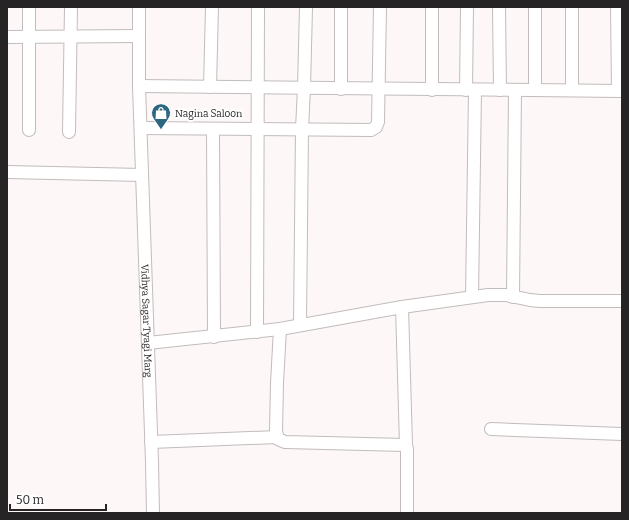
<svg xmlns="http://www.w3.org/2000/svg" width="629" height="520" font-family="Bitter,serif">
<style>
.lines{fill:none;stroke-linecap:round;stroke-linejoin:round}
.minor-casing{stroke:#c2bcbc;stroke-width:14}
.minor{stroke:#fff;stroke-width:12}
.labels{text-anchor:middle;stroke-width:4;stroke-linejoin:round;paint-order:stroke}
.poi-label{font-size:10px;fill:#262424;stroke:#fff;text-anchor:start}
.street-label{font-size:10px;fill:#262424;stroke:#fff}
</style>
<rect width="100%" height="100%" fill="#fdf7f7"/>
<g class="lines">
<g class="minor-casing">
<g id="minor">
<path d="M29,7V130"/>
<path id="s1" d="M139,7V86L152,462L153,513"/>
<path d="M432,7V90"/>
<path d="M499,7L500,90"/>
<path d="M617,7L618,91"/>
<path d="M7,37L139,36"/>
<path d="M139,86L622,91"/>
<path d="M210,87L212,7"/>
<path d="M341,89V7"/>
<path d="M466,90L467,7"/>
<path d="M535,90V7"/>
<path d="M572,90V7"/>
<path d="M141,128L371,130L376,127L378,122L380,7"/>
<path d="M213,129L214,337"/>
<path d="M69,132L71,7"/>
<path d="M7,172L142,175"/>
<path d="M472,297L475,90"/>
<path d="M513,297L515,90"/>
<path d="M402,307L406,445"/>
<path d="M300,325L302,129L304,88L306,7"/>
<path d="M280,329L277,383L276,431L278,439L285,442L405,445H406L407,449V513"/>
<path d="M257,332L258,7"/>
<path d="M148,343L280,329L402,307L488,295H506L530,300L540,301H622"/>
<path d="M491,429L622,434"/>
<path d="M151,442L277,437"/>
</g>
</g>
<use href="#minor" class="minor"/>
</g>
<defs>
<g id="shop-pin" transform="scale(1)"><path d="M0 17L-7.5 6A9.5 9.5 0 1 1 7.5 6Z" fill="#2d667f" stroke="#fff"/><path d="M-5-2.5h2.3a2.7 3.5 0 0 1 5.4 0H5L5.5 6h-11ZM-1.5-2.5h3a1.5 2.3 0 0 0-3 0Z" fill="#fff"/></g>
</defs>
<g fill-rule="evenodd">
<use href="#shop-pin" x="161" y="113"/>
</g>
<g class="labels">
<g class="poi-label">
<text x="175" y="117">Nagina Saloon</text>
</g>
<g class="street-label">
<text dy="4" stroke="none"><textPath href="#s1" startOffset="314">Vidhya Sagar Tyagi Marg</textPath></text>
</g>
</g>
<rect width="629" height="520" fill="none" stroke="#262424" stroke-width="16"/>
<path d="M10 504v6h96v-6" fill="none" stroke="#262424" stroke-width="2"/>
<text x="16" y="504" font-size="12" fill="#262424" stroke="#ffffff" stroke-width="3" paint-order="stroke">50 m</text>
</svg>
